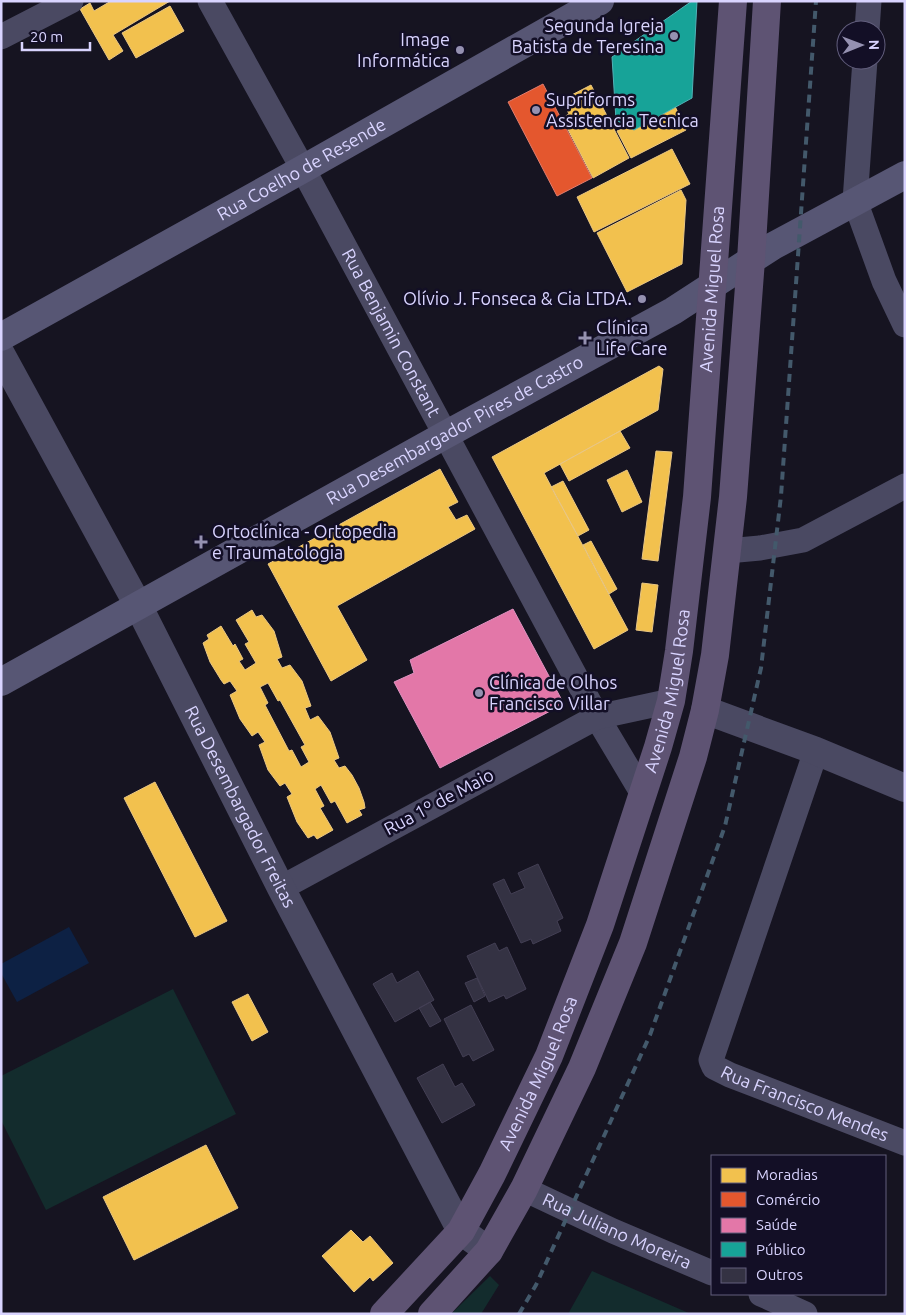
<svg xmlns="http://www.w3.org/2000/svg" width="906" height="1315" font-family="Ubuntu,sans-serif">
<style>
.green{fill:#132c2d}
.water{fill:#0d2144}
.homes{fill:#f2c14e;stroke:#eac783;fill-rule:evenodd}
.shops{fill:#e4572e;stroke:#e17c6d}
.health{fill:#e377a8;stroke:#e093c2}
.public{fill:#17a398;stroke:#51b2b7}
.building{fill:#343243;stroke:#433f54}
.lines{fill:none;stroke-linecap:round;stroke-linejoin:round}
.minor{stroke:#4a4962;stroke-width:25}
.tertiary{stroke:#4a4962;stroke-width:28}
.secondary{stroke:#575674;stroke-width:28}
.primary{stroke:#5e5373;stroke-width:28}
.rail{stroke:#43596b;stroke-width:4;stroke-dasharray:8 6;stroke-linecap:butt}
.poi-dot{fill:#9591b1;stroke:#130f26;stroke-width:2}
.labels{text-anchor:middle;stroke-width:5;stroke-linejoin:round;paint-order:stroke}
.poi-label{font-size:18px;fill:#d9d4ff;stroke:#130f26;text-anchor:start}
.street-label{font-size:18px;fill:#d9d4ff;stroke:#130f26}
</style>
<rect width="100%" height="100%" fill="#161421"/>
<path class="green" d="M173,989L236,1114L46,1210L1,1120V1076Z
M592,1271L691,1314H568Z
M490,1276L499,1285L481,1314H451Z"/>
<path class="water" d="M69,927L89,963L17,1002L1,973V964Z"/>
<path class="homes" d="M111,1H170L113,35L123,51L109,60L80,9L90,3L94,11Z
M170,6L184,31L136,58L122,33Z
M591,85L629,158L593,178L562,118L569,114L562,100Z
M674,104L686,130L631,158L617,131Z
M672,149L690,184L594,232L577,197Z
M681,190L686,200L682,264L627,292L597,233Z
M659,366L663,369L658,410L544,473L628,630L594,649L492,457Z
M620,431L630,448L569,481L560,464Z
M656,451L672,452L658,561L642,559Z
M440,469L458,502L448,507L456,520L467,515L475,529L337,606L367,660L331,681L268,564Z
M627,470L642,502L622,512L607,480Z
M563,481L589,530L578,536L551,487Z
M591,541L617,589L609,594L583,545Z
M642,583L658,585L652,632L636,630Z
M252,610L256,617L262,615L274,631L282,657L277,659L282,668L290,665L302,681L311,706L305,708L310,720L318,716L330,732L339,758L334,760L339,768L345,766L352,775L359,788L364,802L365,808L359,810L362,815L347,823L335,801L331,803L321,785L315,789L324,806L320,808L333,830L317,839L314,835L308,838L297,822L287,797L292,794L285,783L280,786L268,770L259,745L265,742L258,732L252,736L240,719L230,695L237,691L230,681L224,684L221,680L210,662L203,643L209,639L207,635L221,626L233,646L235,644L243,659L239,661L245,670L256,663L245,644L249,642L236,620ZM268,683L278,701L280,700L305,745L301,747L309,762L301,767L292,750L289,751L265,705L268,703L260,687Z
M155,782L227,921L195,937L124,798Z
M248,994L268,1032L252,1041L232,1002Z
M206,1145L238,1208L134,1260L103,1197Z
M351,1230L363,1242L370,1236L393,1263L373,1281L370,1277L354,1292L322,1256Z"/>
<path class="shops" d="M543,84L592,178L557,196L508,102Z"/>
<path class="health" d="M513,609L564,704L440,768L394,682L414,673L410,660Z"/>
<path class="public" d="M692,1H697L692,98L634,130L616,120L612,57Z"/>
<path class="building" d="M538,864L563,918L557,921L561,931L533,944L531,939L521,943L493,884L504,879L511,894L525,888L518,873Z
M495,943L499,951L507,947L526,989L506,999L504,995L489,1002L467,956Z
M418,971L434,1000L395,1022L373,984L392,973L397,983Z
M477,978L485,996L474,1002L465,983Z
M430,1002L441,1021L430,1027L419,1008Z
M471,1005L494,1050L473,1061L469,1054L463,1057L444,1019Z
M443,1064L455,1087L462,1083L475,1105L442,1123L417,1078Z"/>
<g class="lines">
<g class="minor">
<path id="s1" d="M210,1L303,169L597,717L643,794"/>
<path d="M867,30L869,1"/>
<path d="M1,37L71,1"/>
<path d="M865,60L855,201L884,281L905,325"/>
<path d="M727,551L760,548L803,540L905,486"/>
<path id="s2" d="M816,751L711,1060L714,1067L730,1075L905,1143"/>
<path d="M281,888L597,717L671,701"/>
<path id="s3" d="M524,1189L613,1231L712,1273"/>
<path d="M761,1294L805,1314"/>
</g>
<g class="tertiary">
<path id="s4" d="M1,354L139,607L281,888L461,1231L489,1251"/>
<path d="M705,710L816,751L905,788"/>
</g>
<g class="secondary">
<path id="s5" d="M1,337L303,169L600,1"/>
<path id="s6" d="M1,682L445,435L673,311L773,246L905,175"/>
</g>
<g class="primary">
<path id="s7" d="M384,1314L461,1231L492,1174L549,1056L600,925L658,747L671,701L679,651L697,497L733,1"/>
<path d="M432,1314L489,1251L524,1189L582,1068L633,943L693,757L705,710L715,655L733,497L751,260L767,1"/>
</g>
<path class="rail" d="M519,1314L536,1285L650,1035L725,826L761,668L781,496L816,1"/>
</g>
<g class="poi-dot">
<circle cx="674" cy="36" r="5"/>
<circle cx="460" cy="50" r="5"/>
<circle cx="536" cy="110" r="5"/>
<circle cx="642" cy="299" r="5"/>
<path d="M582.5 330.5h5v5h5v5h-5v5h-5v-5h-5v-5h5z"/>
<path d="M198.5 534.5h5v5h5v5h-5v5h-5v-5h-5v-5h5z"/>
<circle cx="479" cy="693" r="5"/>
</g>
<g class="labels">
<g class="poi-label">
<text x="664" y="32" text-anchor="end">Segunda Igreja<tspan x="664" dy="21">Batista de Teresina</tspan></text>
<text x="450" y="46" text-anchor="end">Image<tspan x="450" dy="21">Informática</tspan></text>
<text x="546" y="106">Supriforms<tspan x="546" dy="21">Assistencia Tecnica</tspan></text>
<text x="632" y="305" text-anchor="end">Olívio J. Fonseca &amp; Cia LTDA.</text>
<text x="596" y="334">Clínica<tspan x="596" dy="21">Life Care</tspan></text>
<text x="212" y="538">Ortoclínica - Ortopedia<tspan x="212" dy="21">e Traumatologia</tspan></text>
<text x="489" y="689">Clínica de Olhos<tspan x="489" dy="21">Francisco Villar</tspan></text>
</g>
<g class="street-label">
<text dy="6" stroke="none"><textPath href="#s5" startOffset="344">Rua Coelho de Resende</textPath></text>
<text dy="6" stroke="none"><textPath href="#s7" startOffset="1099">Avenida Miguel Rosa</textPath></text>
<text dy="6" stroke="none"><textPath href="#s1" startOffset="378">Rua Benjamin Constant</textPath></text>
<text dy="6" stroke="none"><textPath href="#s6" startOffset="519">Rua Desembargador Pires de Castro</textPath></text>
<text dy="6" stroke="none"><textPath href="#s7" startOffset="694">Avenida Miguel Rosa</textPath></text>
<text transform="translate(439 802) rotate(-28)" y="6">Rua 1º de Maio</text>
<text dy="6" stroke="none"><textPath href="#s4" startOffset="512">Rua Desembargador Freitas</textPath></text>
<text dy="6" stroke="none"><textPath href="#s7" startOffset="289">Avenida Miguel Rosa</textPath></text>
<text dy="6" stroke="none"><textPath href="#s2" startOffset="432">Rua Francisco Mendes</textPath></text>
<text dy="6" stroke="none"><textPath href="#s3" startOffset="102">Rua Juliano Moreira</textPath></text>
</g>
</g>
<rect width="906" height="1315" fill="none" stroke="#d9d4ff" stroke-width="5"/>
<rect x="711" y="1155" width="175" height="140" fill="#130f26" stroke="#625e7d"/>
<rect x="721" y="1168" width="25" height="15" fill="#f2c14e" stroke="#625e7d"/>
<text x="756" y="1180" font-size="15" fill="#d9d4ff">Moradias</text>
<rect x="721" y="1192" width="25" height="15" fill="#e4572e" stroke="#625e7d"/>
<text x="756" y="1205" font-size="15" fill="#d9d4ff">Comércio</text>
<rect x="721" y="1218" width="25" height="15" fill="#e377a8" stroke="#625e7d"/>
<text x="756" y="1230" font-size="15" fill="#d9d4ff">Saúde</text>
<rect x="721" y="1242" width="25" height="15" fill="#17a398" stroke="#625e7d"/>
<text x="756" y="1255" font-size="15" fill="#d9d4ff">Público</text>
<rect x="721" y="1268" width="25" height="15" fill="#343243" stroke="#625e7d"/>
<text x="756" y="1280" font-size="15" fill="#d9d4ff">Outros</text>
<g transform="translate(861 45) rotate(89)"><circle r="24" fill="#130f26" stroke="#625e7d"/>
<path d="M0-4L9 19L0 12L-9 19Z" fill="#9591b1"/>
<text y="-8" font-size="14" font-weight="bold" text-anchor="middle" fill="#d9d4ff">N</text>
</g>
<path d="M22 42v8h68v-8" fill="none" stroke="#d9d4ff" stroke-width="2.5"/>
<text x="30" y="42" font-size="15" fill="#d9d4ff" stroke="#130f26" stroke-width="4" paint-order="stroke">20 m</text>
</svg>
